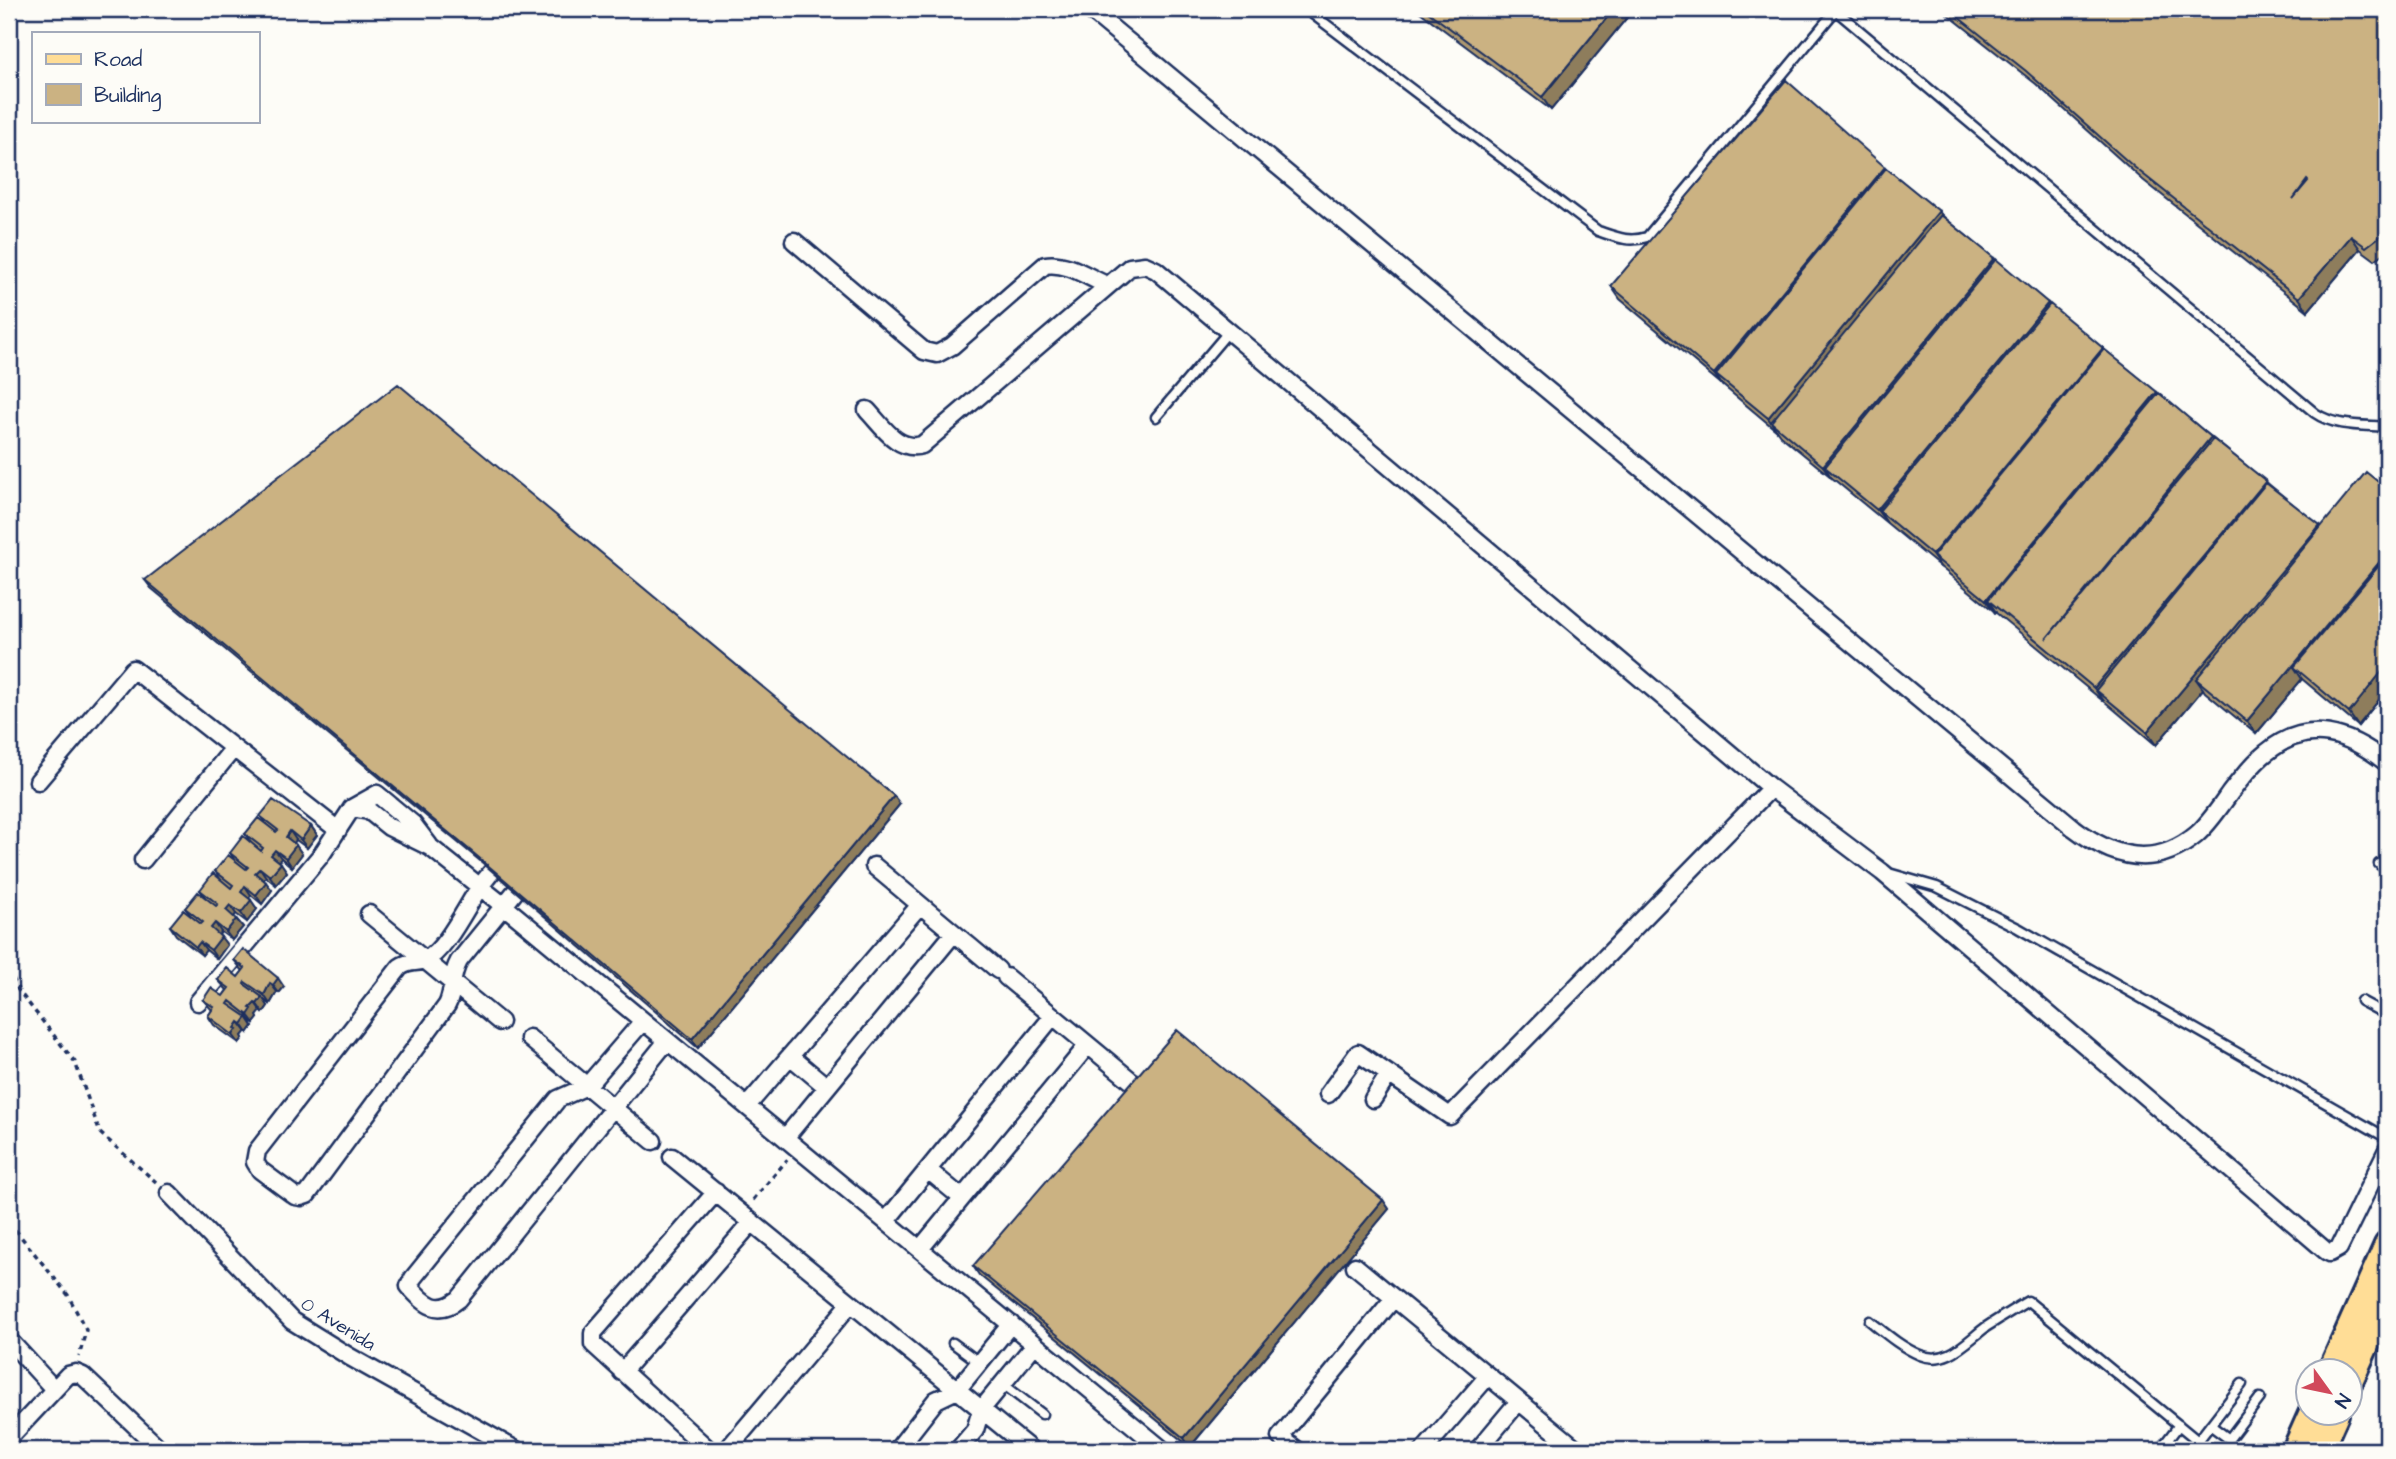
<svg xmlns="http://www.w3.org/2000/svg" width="2396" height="1459" font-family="'Architects Daughter',sans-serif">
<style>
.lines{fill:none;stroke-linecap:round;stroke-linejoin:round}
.lane-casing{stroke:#1b2f5e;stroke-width:13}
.street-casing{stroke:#1b2f5e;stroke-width:21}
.primary-casing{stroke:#1b2f5e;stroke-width:30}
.path{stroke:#1b2f5e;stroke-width:3.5;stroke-dasharray:5 5;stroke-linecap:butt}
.lane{stroke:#fdfcf7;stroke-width:8}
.street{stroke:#fdfcf7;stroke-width:16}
.primary{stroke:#ffdd96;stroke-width:24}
.wall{fill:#af9970;stroke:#1b2f5e;stroke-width:2}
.shaded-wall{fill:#8e7d5b;stroke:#1b2f5e;stroke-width:2}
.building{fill:#cbb282;stroke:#1b2f5e;stroke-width:2;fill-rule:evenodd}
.labels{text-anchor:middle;stroke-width:5;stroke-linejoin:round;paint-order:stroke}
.street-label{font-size:19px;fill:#1b2f5e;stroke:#fdfcf7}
</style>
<rect width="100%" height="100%" fill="#fdfcf7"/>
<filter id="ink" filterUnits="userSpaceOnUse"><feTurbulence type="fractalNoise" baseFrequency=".0143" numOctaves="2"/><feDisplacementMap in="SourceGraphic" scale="14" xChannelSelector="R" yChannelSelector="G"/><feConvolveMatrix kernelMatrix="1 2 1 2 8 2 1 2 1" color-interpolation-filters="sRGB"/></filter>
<g filter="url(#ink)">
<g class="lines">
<g class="lane-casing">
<path id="lane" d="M1306,9L1598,231C1616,237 1629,243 1647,237L1835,11
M1834,9L2315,413C2335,427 2363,425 2387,427
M1156,417L1229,331
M2379,864L2387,870
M1892,874L1937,887L2018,928L2387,1138
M2361,1001L2387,1015
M1870,1321C1885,1333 1901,1347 1920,1355C1947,1366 1967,1341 1986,1327C2000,1318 2014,1309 2028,1301L2209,1450
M953,1343L980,1363
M1003,1384L1042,1414
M2210,1425L2229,1439L2260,1398
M2198,1441L2242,1384
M2160,1450L2179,1425"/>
</g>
<g class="street-casing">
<path id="street" d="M1089,9L2074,828C2113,858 2155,869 2196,835C2209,824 2220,807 2230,793C2241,779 2252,764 2266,753C2308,718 2349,733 2387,763
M794,241L924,351L937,354L952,346L1045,265C1066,261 1088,277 1106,285
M867,410C883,427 898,452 922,445L1130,267L1145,265L1156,270L1771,788L1882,872L2326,1251L2330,1253L2339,1248L2387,1150
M38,781L133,669L338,830
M352,808L369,811L389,827L430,847L504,906L1163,1450
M506,855C497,865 489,875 481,885C468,903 446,951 425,960C416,964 411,959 400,967L257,1151L255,1162L260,1170L295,1196L301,1197L307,1195L447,1005C455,989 449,979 459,961L527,877
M143,860L233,749
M874,866L998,970
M369,914L500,1022
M1006,977L1134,1083
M198,1002L322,854L352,808L377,794L413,824L429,845
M643,1021L587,1086L558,1099L413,1278L409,1286C425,1305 438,1316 459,1299L667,1041
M529,1038L653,1141
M790,1056L827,1087
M1328,1094L1358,1053L1450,1116L1771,788
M1373,1099L1389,1074
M747,1106L920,905
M785,1138L954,933
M672,1157L1031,1450
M928,1170L962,1198
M169,1193L292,1321L350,1357L516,1450
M886,1221L1053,1016
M920,1249L1088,1045
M1355,1266L1578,1450
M9,1340L54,1389
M622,1372L752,1222
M9,1438L68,1375L76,1373L83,1376L161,1450
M709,1450L593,1344V1333L716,1192
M727,1450L851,1303
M897,1450L936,1400L957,1390L1011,1324
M958,1450L975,1430L981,1410L1035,1344
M1297,1450L1280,1437L1394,1298
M1424,1450L1488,1376
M1478,1450L1519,1401"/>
</g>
<g class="primary-casing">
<path id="primary" d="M2330,1372L2387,1245
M2350,1381L2387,1299
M2295,1450L2311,1414
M2320,1450L2336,1414"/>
</g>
<path class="path" d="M9,969L18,990L75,1062L100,1133L156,1182
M753,1200L787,1160
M9,1222L68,1295L86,1330L79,1357"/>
<use href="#lane" class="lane"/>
<use href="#street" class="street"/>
<use href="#primary" class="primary"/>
</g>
<path class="wall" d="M1416,9H1634L1551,110Z
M1941,9H2387V251L2375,260L2360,249L2308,311L2143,180L2036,84Z
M1886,168L1995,260L2321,527L2387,489V690L2358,726L2302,679L2256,734L2205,692L2203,689L2156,745L2104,701H2103L1780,435L1777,431L1620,299L1611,286Z
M145,580L900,804L698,1048L485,865L151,588Z
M260,816L311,826L317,835L307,848L296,840L294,843L302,854L292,867L281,858L279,861L287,872L276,885L266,877L263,880L272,890L262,904L251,895L249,898L257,909L247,922L236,914L234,916L243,927L232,940L221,932L219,935L227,945L217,959L206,950L202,955L176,935L170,926L191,916L185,908L205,897L200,890L221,880L215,871L235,861L230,853L251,843L245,834L266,824Z
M234,960L284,987L279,993L277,992L270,1004L263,999L268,1006L263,1013L261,1011L257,1016L258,1018L254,1023L247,1018L253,1026L248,1033L246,1031L242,1036L243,1038L239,1043L214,1025L208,1016L212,1010L203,1000L223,996L227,990L218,980L238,977L243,971Z
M1383,1200L1389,1209L1190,1447L979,1275L973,1266Z"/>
<path class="shaded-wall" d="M1614,9H1634L1551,110L1542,97Z
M1885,167L1894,180L1716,375L1723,387L1714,374Z
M1939,211L1948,224L1771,422L1777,431L1768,418Z
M2351,236L2360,249L2308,311L2299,298Z
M1994,258L2003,271L1825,467L1832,479L1823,466Z
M2048,303L2057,316L1879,511L1887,523L1877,510Z
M2103,348L2112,361L1933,556L1941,568L1932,555Z
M2157,392L2166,405L1988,600L1996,612L1995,613L1986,600Z
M2211,437L2220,450L2046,639Z
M2266,481L2275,494L2096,690L2104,701H2103L2094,688Z
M2320,525L2329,539L2196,679L2203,689L2156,745L2147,732Z
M2387,553V577L2294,667L2302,679L2256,734L2247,721Z
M2387,665V690L2358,726L2349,713Z
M894,796L900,804L698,1048L692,1039Z
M311,826L317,835L307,848L301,840Z
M290,831L296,840L292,845L286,837Z
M296,845L302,854L292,867L286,858Z
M275,850L281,858L277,864L271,855Z
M281,863L287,872L276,885L270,876Z
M260,868L266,877L262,882L255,873Z
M266,882L272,890L262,904L256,895Z
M245,886L251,895L247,900L241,892Z
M251,900L257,909L247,922L241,913Z
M230,905L236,914L232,919L226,910Z
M236,919L243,927L232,940L226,932Z
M215,923L221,932L217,937L211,928Z
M221,937L227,945L217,959L211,950Z
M200,942L206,950L202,955L196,947Z
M278,978L284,987L279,993L273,985Z
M270,983L277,992L270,1004L264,995Z
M262,997L268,1006L263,1013L257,1004Z
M255,1003L261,1011L257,1016L258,1018L254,1023L248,1015L250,1008Z
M247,1017L253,1026L248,1033L242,1024Z
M239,1022L246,1031L242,1036L243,1038L239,1043L233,1035L235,1028Z
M1383,1200L1389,1209L1190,1447L1184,1438Z"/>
<path class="building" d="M1424,9H1614L1542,97Z
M1948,9H2387V231L2366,247L2351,236L2299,298L2134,167L2026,71ZM2307,180L2308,181L2293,199Z
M1786,80L1885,167L1714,374L1611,286Z
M1886,168L1939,211L1768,418L1716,375Z
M1941,215L1994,258L1823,466L1771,422Z
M1996,259L2048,303L1877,510L1825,467Z
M2050,304L2103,348L1932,555L1879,511Z
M2104,349L2157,392L1986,600L1933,556Z
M398,384L894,796L692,1039L478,857L145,580Z
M2159,393L2211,437L2046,639L2213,439L2266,481L2094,688L1988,600Z
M2366,472L2387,489V553L2247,721L2196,679Z
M2266,483L2320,525L2147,732L2096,690Z
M2387,556V665L2349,713L2294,667Z
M273,800L311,826L301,840L290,831L286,837L296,845L286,858L275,850L271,855L281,863L270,876L260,868L255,873L266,882L256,895L245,886L241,892L251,900L241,913L230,905L226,910L236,919L226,932L215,923L211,928L221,937L211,950L200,942L196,947L170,926L183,910L201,924L203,922L185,908L198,892L216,906L218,904L200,890L213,873L231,888L233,885L215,871L228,855L246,869L248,867L230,853L243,836L261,851L263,848L245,834L258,818L276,832L278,830L260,816Z
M243,949L278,978L273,985L270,983L264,995L245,982L244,984L262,997L257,1004L255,1003L250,1008L252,1009L248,1015L230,1001L228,1004L247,1017L242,1024L239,1022L235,1028L237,1029L233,1035L208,1016L214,1007L203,1000L211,988L223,996L229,988L218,980L227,968L238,977L245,968L234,960Z
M1177,1030L1383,1200L1184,1438L973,1266Z"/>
</g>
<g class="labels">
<g class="street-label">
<text transform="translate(339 1323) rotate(32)" y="7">0 Avenida</text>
</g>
</g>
<rect width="2396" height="1459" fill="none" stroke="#fdfcf7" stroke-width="35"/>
<rect x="18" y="18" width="2361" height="1424" fill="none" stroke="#1b2f5e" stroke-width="2.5" filter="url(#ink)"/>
<rect x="32" y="32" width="228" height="91" fill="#fdfcf7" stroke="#a3aaba" stroke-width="2"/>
<rect x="46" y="54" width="35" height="10" fill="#ffdd96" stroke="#a3aaba" stroke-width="2"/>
<text x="94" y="66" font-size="21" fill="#1b2f5e">Road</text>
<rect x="46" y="84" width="35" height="21" fill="#cbb282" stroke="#a3aaba" stroke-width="2"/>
<text x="94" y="102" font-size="21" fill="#1b2f5e">Building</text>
<g transform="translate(2329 1392) rotate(123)"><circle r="33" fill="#fdfcf7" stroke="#a3aaba" stroke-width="2"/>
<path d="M0-5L12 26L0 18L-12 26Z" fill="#d1495b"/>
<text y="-10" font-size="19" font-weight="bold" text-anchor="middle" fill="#1b2f5e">N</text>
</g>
</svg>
